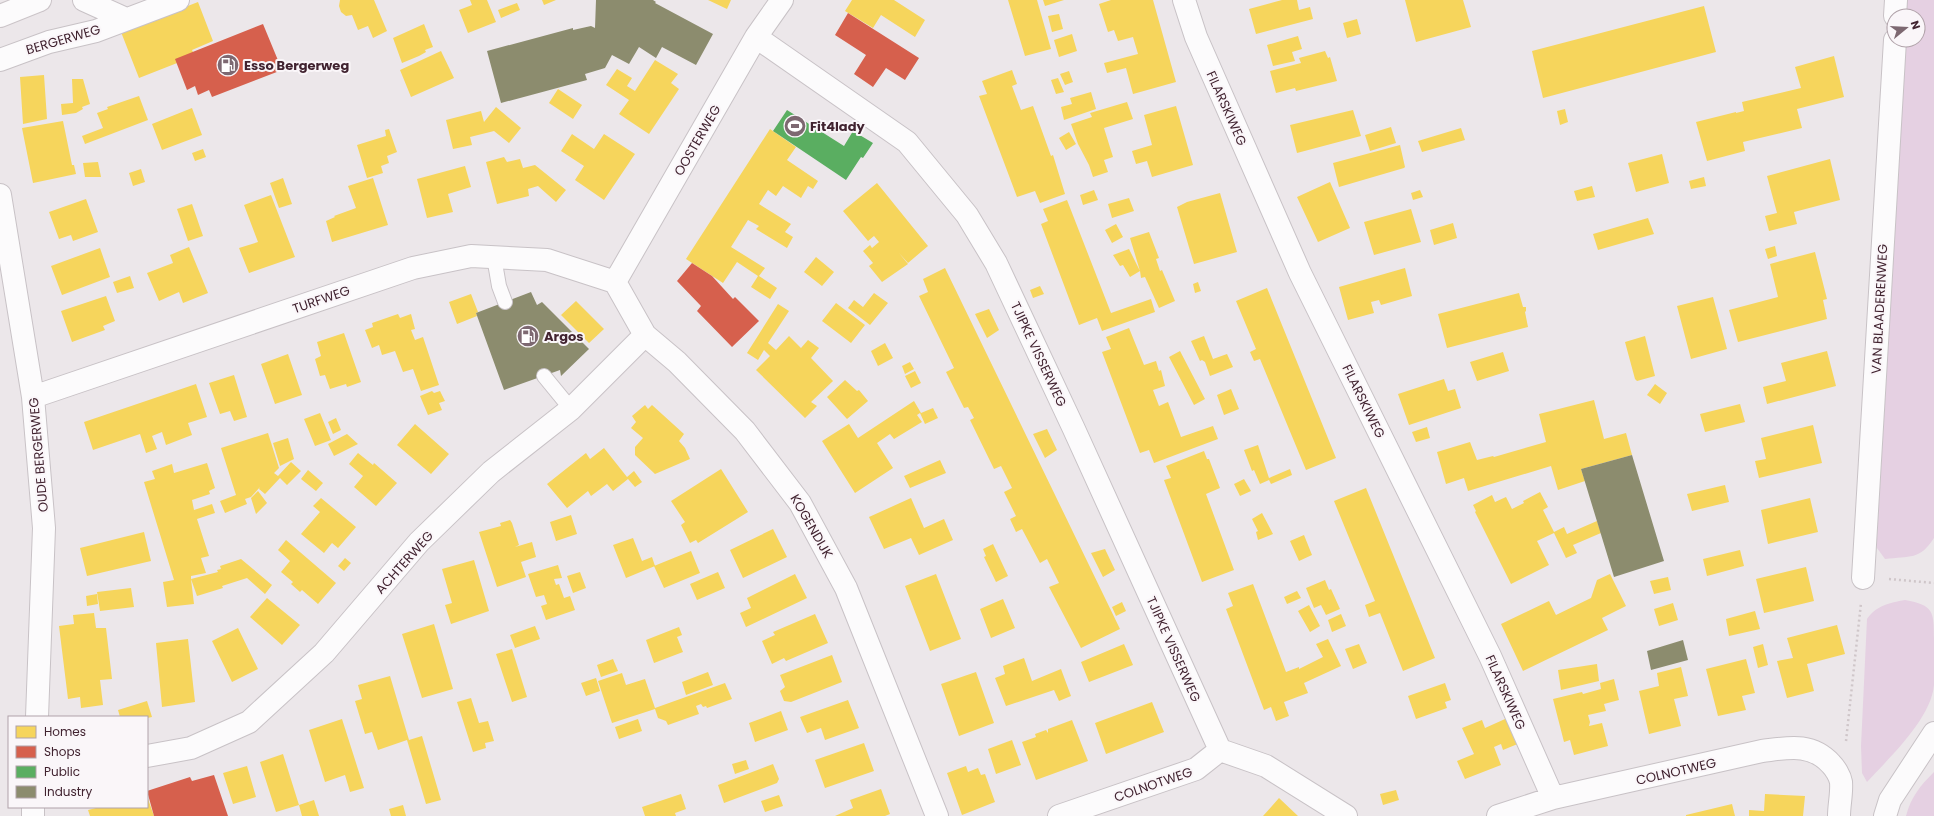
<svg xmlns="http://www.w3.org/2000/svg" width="1934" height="816" font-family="Poppins,sans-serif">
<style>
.green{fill:#e5d0e2}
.homes{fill:#f6d55c}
.shops{fill:#d6604d}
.public{fill:#5aae61}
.industry{fill:#8c8c6e}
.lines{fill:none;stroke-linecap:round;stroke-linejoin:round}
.service-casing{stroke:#c8c2c6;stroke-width:16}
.minor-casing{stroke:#c8c2c6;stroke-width:24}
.tertiary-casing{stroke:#c8c2c6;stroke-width:24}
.secondary-casing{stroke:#cbc4c8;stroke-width:24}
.path{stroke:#cfc6c9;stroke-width:2.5;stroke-dasharray:2 3;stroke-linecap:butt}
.service{stroke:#fcfbfc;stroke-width:14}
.minor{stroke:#fcfbfc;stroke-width:22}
.tertiary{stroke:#fcfbfc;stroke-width:22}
.secondary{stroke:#fcfbfc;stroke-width:22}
.labels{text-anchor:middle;stroke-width:4;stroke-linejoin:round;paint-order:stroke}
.street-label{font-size:13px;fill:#412330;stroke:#faf6f9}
.poi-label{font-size:13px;font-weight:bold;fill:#412330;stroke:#faf6f9;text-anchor:start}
</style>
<rect width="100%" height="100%" fill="#ece7ea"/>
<path class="green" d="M1907,0H1934V538C1920,560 1910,556 1885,559L1877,548V539L1906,40H1918V16H1907Z
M1905,600C1934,605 1934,612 1934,639C1934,654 1934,670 1934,685C1931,719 1889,758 1867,782L1862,773L1861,746L1867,619C1877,605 1889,603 1905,600Z
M1934,772V816H1906C1911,797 1920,786 1934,772Z"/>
<path class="homes" d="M340,0H374L387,31L373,38L368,26L358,30L352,15L346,16L341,12L339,6Z
M470,0H487L496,22L468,33L459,10L472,5Z
M542,0H556L544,5Z
M708,0H731L727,9Z
M852,0H894L925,20L915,37L881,15L873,28L845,11Z
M1008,0H1037L1051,49L1025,56Z
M1043,0H1064L1045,6Z
M1111,0H1153L1176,82L1133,94L1126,68L1107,73L1104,63L1138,54L1133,37L1118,41L1114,30L1108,32L1099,4Z
M1282,0H1297L1299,10L1310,7L1313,19L1256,34L1249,9Z
M1405,0H1463L1471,27L1416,42Z
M198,2L213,41L192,50L195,56L139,78L121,32Z
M517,3L520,10L501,18L498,10Z
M1704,6L1716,52L1543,98L1532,51Z
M1059,14L1063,29L1052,32L1048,16Z
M1357,19L1361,34L1347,38L1343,23Z
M424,24L433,47L425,50L426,52L419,56L402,63L393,38Z
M1072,34L1077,51L1059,57L1054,40Z
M1298,36L1302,49L1292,52L1295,61L1273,66L1267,45Z
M441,51L454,78L411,97L400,70Z
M1325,51L1328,58L1330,57L1337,81L1296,91L1295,88L1276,93L1270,71L1301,63L1299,58Z
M1834,56L1844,97L1797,109L1802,128L1743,142L1745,151L1707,161L1696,122L1736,112V113L1744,111L1742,102L1801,88L1795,67Z
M655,60L678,74L671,83L679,89L649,134L619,114L629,100L606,85L617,69L632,78L627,86L635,91Z
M1012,70L1017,84L1012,86L1021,110L1033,106L1051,156L1053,155L1065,194L1040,203L1035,191L1017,197L979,96L987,94L982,81Z
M1069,71L1073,82L1065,85L1060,74Z
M44,75L47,119L23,124L20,77Z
M1058,78L1064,92L1056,94L1051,80Z
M72,79H83L90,104L82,107L83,109L76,113L62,115L61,104L73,103Z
M558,89L582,105L573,119L549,103Z
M1091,92L1096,109L1064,120L1061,107L1072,104L1070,98Z
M139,96L148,120L85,144L82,136L103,128L97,113L108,109L107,107Z
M1127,102L1133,119L1104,128L1113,157L1104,160L1108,172L1093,177L1089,165L1078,144L1071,124L1092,117L1090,113Z
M1176,106L1193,165L1152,177L1147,161L1136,164L1132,151L1152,145L1144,115Z
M496,107L521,128L509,143L494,131L470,137L472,145L453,149L446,120L481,111L484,122Z
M192,108L202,135L162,150L152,124Z
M1565,109L1568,122L1560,125L1557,111Z
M1353,110L1361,136L1297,153L1290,125Z
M63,121L72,165H74L76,174L33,183L22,128Z
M1391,127L1396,143L1370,151L1365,135Z
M1461,128L1465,140L1422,152L1418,141Z
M389,129L397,152L387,156L389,163L381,166L383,173L367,178L357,145L386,136L385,130Z
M770,129L796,147L787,160L818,181L813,189L808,186L801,198L783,186L776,196L768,190L759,204L791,224L785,232L793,237L787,248L756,229L759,226L748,220L731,247L765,268L759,276L777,288L770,299L751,287L758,276L737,262L723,283L686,259Z
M1069,132L1076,144L1066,150L1059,138Z
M572,134L594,149L604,134L635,154L604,200L575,180L584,166L561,151Z
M1400,145L1405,167L1404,168L1339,187L1333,163Z
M203,149L206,157L195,161L192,153Z
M1662,154L1669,183L1636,192L1628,163Z
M504,157L507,162L520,159L523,168L535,165L566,190L556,202L538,186L528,189L529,196L497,204L486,162Z
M1830,159L1840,200L1794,212L1797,224L1769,231L1765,216L1777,213L1767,176Z
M98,162L101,177H85L83,163Z
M465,166L471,187L448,194L453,212L427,218L417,179Z
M141,169L145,182L133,186L129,173Z
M1704,177L1706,186L1691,189L1689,181Z
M283,178L292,204L279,208L270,183Z
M373,178L388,225L332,242L326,221L335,217L334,216L356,208L348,186Z
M1330,182L1350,228L1318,242L1297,197Z
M877,183L928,246L908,263L899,253L908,264L882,282L869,266L873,263L863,251L870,245L872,248L879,242L874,236L868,241L843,211Z
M1592,186L1595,197L1577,201L1574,191Z
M1094,190L1098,200L1083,205L1080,195Z
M1420,190L1423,197L1413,200L1411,193Z
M1220,193L1237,252L1194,264L1177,207L1187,202Z
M271,195L295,257L249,273L239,248L258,242L244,205Z
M1129,198L1134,211L1112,218L1108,204Z
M86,199L98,232L73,241L71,235L59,239L49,212Z
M1067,200L1111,313L1151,299L1155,312L1102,331L1097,318L1079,325L1041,224L1048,221L1043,209Z
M192,204L203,236L188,241L177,209Z
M1411,209L1421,242L1374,255L1364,222Z
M1648,218L1654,234L1598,250L1593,234Z
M1453,223L1457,238L1434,245L1430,230Z
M1116,224L1123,237L1112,243L1105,230Z
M1149,232L1159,258L1156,259L1160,271L1162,270L1175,301L1159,308L1145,277L1141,278L1140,271L1130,277L1123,265L1120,266L1113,255L1129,249L1140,271L1130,238Z
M1775,246L1777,256L1768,259L1765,249Z
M189,247L208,293L183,303L179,292L159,301L147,273L173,263L170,255Z
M100,248L110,277L62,295L51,266Z
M1815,252L1827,299L1823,300L1827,319L1738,342L1729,310L1778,297L1770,264Z
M816,257L834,272L822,286L804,272Z
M945,268L1120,629L1081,648L1049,587L1059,583L1047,559L1040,563L1022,529L1016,532L1010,519L1016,516L1004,492L1012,488L1001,466L994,469L970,420L974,418L968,407L964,408L946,372L954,368L919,296L928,292L923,279Z
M1405,268L1412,296L1381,305L1379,300L1371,302L1374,313L1348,320L1339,287Z
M130,276L134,288L117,293L113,282Z
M1198,282L1201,291L1195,293L1193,284Z
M1040,286L1044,294L1033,298L1030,290Z
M1267,288L1336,458L1306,470L1260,359L1254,361L1250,352L1256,349L1236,301Z
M874,293L888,303L870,325L848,308L854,300L863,307Z
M1519,293L1523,307H1526V311L1525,312L1528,327L1447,348L1438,314Z
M471,294L478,312L476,313L477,316L457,324L449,302Z
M106,296L115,321L103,326L105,330L72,342L61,311Z
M1713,297L1727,349L1691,359L1677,306Z
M576,301L604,329L589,343L561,315Z
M836,303L865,325L851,343L822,321Z
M778,304L789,311L768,343L776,350L789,336L801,348L808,340L819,348L811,358L833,381L811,402L817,406L805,418L756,370L770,356L764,350L758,360L747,353Z
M989,309L999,330L987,338L975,314Z
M398,314L400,318L411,314L415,329L411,330L415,340L423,337L439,385L421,391L413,369L403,372L395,351L382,355L379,345L372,348L365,330L373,327L372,323Z
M1129,328L1144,365L1156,361L1159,371L1161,370L1165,386L1153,390L1159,406L1168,402L1181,437L1213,426L1218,439L1154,463L1149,450L1140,453L1102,352L1111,349L1106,337Z
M344,333L361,382L347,387L346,384L330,389L325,375L320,376L315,359L321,356L317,342Z
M1204,336L1213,359L1227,354L1233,367L1210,376L1205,362L1202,360L1200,361L1191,341Z
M1645,336L1655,376L1637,381L1635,379L1625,342Z
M885,343L893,358L878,366L871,351Z
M1180,351L1205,399L1194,405L1169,357Z
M1827,351L1836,386L1767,404L1763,387L1786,381L1781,363Z
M1503,352L1509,371L1477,381L1470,362Z
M288,354L302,395L275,404L261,364Z
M910,362L914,369L905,374L902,366Z
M915,371L921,383L911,388L905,376Z
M234,375L247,417L234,421L230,411L220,414L209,383Z
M1444,379L1448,391L1455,389L1461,408L1409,425L1398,394Z
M845,380L857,391L859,390L868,401L847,419L827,397Z
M196,384L207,417L188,423L192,435L166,445L162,432L152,436L157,449L146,453L140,434L93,450L84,422Z
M1655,384L1667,393L1660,404L1647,395Z
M1231,389L1239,409L1224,415L1217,395Z
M432,391L434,393L440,391L445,401L439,403L442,410L428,415L420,396Z
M1594,400L1604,439L1626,433L1632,455L1581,469L1585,481L1558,490L1551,466L1468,491L1464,478L1446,484L1437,452L1470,442L1477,460L1493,456L1494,457L1546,442L1539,414Z
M914,401L921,413L933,408L938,418L925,424L920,413L917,415L922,422L894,439L890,434L877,443L893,468L855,493L822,441L849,424L858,438Z
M1740,404L1745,422L1705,432L1700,414Z
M645,405L648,409L652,405L684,434L679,441L685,448L690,459L655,474L635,455V447L643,438L631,428L636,422L632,416Z
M320,413L331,440L315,446L304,419Z
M336,418L341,430L333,434L328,422Z
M415,424L449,454L431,474L397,445Z
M1813,425L1822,463L1759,478L1755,461L1766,459L1761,438Z
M1427,427L1430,438L1416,442L1412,432Z
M1047,429L1057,450L1045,458L1033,434Z
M268,433L279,468L274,473L278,476L291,462L301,471L287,485L280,478L265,494L259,489L260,487L251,497L245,499L247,504L225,513L220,501L236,495L221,448Z
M347,434L358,444L334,456L328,444Z
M288,438L294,459L280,466L273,443Z
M1258,445L1269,478L1290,469L1292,475L1271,484L1269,480L1260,484L1254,470L1252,471L1244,450Z
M604,448L627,477L634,471L642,482L635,487L628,479L613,491L607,484L591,496L588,491L567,508L547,484L586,453L590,459Z
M1204,451L1207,459H1209L1220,488L1206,494L1234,570L1202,582L1164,480L1171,478L1166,466Z
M358,453L373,465L374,463L397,483L376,506L354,487L363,476L349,464Z
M940,460L946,473L910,488L904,476Z
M207,463L215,488L209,491L210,494L192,500L194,510L212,504L215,513L197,519L209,556L201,558L206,573L191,576V579L218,572L217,570L221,569L220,566L241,559L272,585L265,594L247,578L222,586L223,588L197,596L191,579L194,604L167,607L163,582L174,580L144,482L155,479L152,471L172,464L174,473Z
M721,469L748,512L698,543L696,540L690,543L681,525L685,522L671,501Z
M308,470L323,483L316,491L301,479Z
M1244,479L1251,491L1240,496L1234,484Z
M1725,485L1729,502L1692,511L1687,494Z
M1366,488L1435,658L1403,671L1380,613L1369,617L1365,605L1375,601L1334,501Z
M258,491L267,503L256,514L251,498Z
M1540,492L1548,507L1543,510L1554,532L1564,527L1567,534L1597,521L1601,533L1573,545L1577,553L1566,558L1554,533L1537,541L1549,565L1511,584L1475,512L1476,511L1473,505L1492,495L1495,502L1506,497L1512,509L1524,503L1523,501Z
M321,498L356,527L338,548L332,543L324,553L301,534L320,512L313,506Z
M911,498L924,528L944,519L953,540L919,555L911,538L884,549L869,517Z
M1810,498L1818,532L1768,544L1761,510Z
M1262,513L1273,534L1258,540L1256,532L1258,531L1252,519Z
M571,515L577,534L556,541L550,522Z
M510,520L512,523L519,545L515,547L532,542L536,557L521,562L526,577L497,587L479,532L501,526L500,523Z
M773,529L787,557L743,578L730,550Z
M144,532L151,561L87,576L80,548Z
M1304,535L1312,555L1299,561L1290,541Z
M633,538L642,561L652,557L655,566L626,578L613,545Z
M286,540L336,583L318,604L302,590L300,592L291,584L293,582L281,572L290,561L278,550Z
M993,544L1008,576L996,582L984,557L986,556L983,549Z
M1105,549L1115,570L1103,577L1091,553Z
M1740,550L1744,566L1707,576L1703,559Z
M691,551L700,573L664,588L654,566Z
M345,558L351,563L344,571L338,566Z
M474,560L489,611L451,624L445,605L452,603L442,569Z
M558,565L562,578L554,579L556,585L559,584L564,598L570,596L575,610L546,620L541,606L547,604L544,595L536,597L528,574Z
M1806,567L1814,601L1764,613L1756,579Z
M580,572L586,588L573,593L567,576Z
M718,572L725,588L697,600L690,584Z
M795,574L807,598L746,627L740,613L751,608L747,598Z
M936,574L961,639L930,651L905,586Z
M1610,574L1626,606L1602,618L1608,630L1523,671L1501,624L1549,601L1556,615L1591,598L1597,580Z
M1668,577L1671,590L1654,594L1650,581Z
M1325,580L1329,590L1331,589L1340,609L1326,615L1321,605L1314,608L1306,588Z
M1253,584L1286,672L1299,667V669L1323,657L1316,644L1328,639L1341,666L1304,683L1308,693L1284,702L1289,716L1276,721L1271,707L1264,710L1226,609L1233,606L1228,593Z
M131,588L134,607L100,611L97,592Z
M1297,591L1301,598L1287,604L1284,597Z
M97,594L98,604L87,606L86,596Z
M267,598L300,625L282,645L250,617Z
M1003,599L1015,628L991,638L980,609Z
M1122,602L1126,611L1116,616L1112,607Z
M1673,603L1678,620L1659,626L1654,609Z
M1309,605L1320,626L1310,632L1298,611Z
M1755,611L1760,629L1729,636L1726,619Z
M94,613L96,628H106L112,679L100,680L103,705L81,708L80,697L68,699L59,626L74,624L73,615Z
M815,614L828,643L786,661L784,658L772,664L762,641L775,635L773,632Z
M1341,614L1346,626L1332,632L1328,620Z
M434,624L453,689L422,698L402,634Z
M1837,625L1845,654L1807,664L1814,691L1787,698L1777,661L1793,658L1787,638Z
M535,626L540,639L515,648L510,635Z
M679,627L682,635L677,637L683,652L654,663L646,640Z
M238,628L258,669L232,682L212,641Z
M188,639L195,702L162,707L156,643Z
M1124,644L1133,665L1089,682L1081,662Z
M1359,644L1367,663L1353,669L1345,649Z
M1763,644L1768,665L1758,668L1753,647Z
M512,649L527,697L512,702L496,654Z
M832,655L842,682L791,702L784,701L780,691L785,687L780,675Z
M1024,658L1032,681L1061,669L1071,696L1059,701L1054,690L1006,706L995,678L1005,674L1003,666Z
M613,659L618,671L601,677L597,665Z
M1746,659L1755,693L1742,696L1746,710L1718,716L1706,669Z
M1597,664L1599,681L1561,690L1558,670Z
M1681,667L1688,696L1674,699L1681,726L1649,734L1639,691L1659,686L1657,673Z
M708,672L713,685L686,695L682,682Z
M976,672L994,723L959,736L941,684Z
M622,673L626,685L645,679L655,708L725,683L732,699L707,708L706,706L703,707L701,704L696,706L699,714L668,725L666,721L658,718L655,709L612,723L598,681Z
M390,676L409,740L422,736L441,800L426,804L407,740L378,750L372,732L365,734L355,701L362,699L358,685Z
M596,678L600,691L586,696L581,683Z
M1614,679L1619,700L1604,704L1606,711L1588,715L1590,722L1589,726L1602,723L1608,746L1574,755L1570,740L1564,742L1553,699L1582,692L1583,694L1601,689L1600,683Z
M1445,683L1451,700L1445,702L1447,708L1416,719L1408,696Z
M471,698L479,723L488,721L494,741L485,743L486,748L473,752L457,702Z
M848,700L859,728L825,740L821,728L807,733L800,717Z
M147,701L152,717L147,718V717H120L118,710Z
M1152,702L1164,732L1106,754L1095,723Z
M781,711L788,730L755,742L749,723Z
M1514,715L1520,743L1503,750L1501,744L1494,747L1501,765L1465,779L1457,761L1474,754L1462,728L1482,720L1485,728Z
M342,719L364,788L350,792L345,775L325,782L309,730Z
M638,719L642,731L619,739L615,727Z
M1072,720L1088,761L1036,780L1022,742L1036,737L1035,734L1046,730L1048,733V729Z
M1012,740L1021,765L996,774L988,749Z
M864,743L874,771L825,788L815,760Z
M283,754L299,805L314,800L319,816H302L299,805L276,812L260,762Z
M746,760L749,769L735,774L732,764Z
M773,764L779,779L777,783L724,803L718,785Z
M247,766L256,797L233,804L223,773Z
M966,766L968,772L978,768L981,775L985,774L995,802L962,815L947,773Z
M881,789L890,814L885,816H835L853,808L850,800Z
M1396,790L1399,800L1383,805L1380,794Z
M681,794L686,809L675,813L676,816H645L642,807Z
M1765,794L1805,796L1803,816H1749V810L1764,811Z
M779,795L783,806L765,812L761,801Z
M147,796L154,816H90L88,810L100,807H147Z
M1279,798L1298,816H1263Z
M1732,804L1735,816H1686V815Z
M403,805L406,816H391L389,809Z"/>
<path class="shops" d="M848,13L919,58L905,80L886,68L873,87L854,74L866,55L835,35Z
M263,24L282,70L212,97L209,90L198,95L195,86L187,90L175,59Z
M692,263L712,276L733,299L735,297L759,321L732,347L697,311L701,306L677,281Z
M214,775L228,816H154L147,791L190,777L192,781Z"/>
<path class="public" d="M787,110L844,146L853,131L873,143L863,158L861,157L846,180L773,131Z"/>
<path class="industry" d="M596,0H653L656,2L655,3L713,34L696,65L662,47L656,58L639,47L629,64L612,55L605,68L585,74L587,80L501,103L487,51L573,28V30L591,26L595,28Z
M531,292L537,305L542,302L589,349L561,376L560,370L504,390L476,313Z
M1632,455L1664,561L1614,577L1581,469Z
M1683,640L1688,660L1651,670L1647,651Z"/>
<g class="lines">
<g class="service-casing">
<path id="service" d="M494,257L499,286L505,302
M544,376L571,409"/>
</g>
<g class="minor-casing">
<path id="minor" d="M84,0L126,19
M1184,0L1196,37L1300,273L1490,656L1553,798
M1895,16L1896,0
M756,37L907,142L967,215L996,263L1073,427L1220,750
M0,60L49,42L96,31L178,0
M0,195L33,397L44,528L37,717
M615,282L645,335L677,362L745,431L800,503L846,588L937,816
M615,282L756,37L782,0
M33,397L413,268L471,256L547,260L615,282
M1863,578L1895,40
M1220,750L1266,766L1346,816
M147,756L191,748L249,722L324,653L419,542L491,472L571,409L645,335
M33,807V816
M1059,816L1196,769L1220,750
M1498,816L1553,798L1762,751C1787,748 1811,742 1831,764C1835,768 1840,776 1841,782C1842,793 1839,805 1839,816"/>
</g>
<g class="tertiary-casing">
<path id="tertiary" d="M1885,816L1890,800L1934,733"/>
</g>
<g class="secondary-casing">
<path id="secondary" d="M0,16L40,0"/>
</g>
<path class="path" d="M1889,579L1934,583
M1846,741L1861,603"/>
<use href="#service" class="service"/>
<use href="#minor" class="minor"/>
<use href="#tertiary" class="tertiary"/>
<use href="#secondary" class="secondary"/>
</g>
<defs>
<g id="fuel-disc" transform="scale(1.15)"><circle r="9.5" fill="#7d6871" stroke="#faf6f9"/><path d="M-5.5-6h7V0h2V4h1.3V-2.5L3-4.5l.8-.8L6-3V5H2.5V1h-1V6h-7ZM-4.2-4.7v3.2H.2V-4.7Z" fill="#fff"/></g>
<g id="stadium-disc" transform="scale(1.15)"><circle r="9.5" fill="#7d6871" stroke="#faf6f9"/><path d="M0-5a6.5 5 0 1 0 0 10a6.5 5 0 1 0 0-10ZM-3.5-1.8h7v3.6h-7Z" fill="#fff"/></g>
</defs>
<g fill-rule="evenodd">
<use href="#fuel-disc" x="228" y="65"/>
<use href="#stadium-disc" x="795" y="126"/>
<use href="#fuel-disc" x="528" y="336"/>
</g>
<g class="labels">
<g class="street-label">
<text transform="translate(63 39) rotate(-16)" y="5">BERGERWEG</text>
<text transform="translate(1227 108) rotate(66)" y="5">FILARSKIWEG</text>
<text transform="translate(697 140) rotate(-60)" y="5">OOSTERWEG</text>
<text transform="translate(321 299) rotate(-19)" y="5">TURFWEG</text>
<text transform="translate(1879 309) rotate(-87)" y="5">VAN BLAADERENWEG</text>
<text transform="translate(1039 354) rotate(65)" y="5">TJIPKE VISSERWEG</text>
<text transform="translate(1364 401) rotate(64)" y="5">FILARSKIWEG</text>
<text transform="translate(38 455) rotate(-95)" y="5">OUDE BERGERWEG</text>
<text transform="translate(812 526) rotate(60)" y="5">KOGENDIJK</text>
<text transform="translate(404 562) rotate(-48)" y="5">ACHTERWEG</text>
<text transform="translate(1174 649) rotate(66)" y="5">TJIPKE VISSERWEG</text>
<text transform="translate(1506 692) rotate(66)" y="5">FILARSKIWEG</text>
<text transform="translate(1676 771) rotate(-13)" y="5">COLNOTWEG</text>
<text transform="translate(1153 784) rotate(-19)" y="5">COLNOTWEG</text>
</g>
<g class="poi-label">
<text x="244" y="70">Esso Bergerweg</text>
<text x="810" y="131">Fit4lady</text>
<text x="544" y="341">Argos</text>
</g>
</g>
<rect x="8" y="716" width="140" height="92" fill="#faf6f9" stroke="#b0a2a9"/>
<rect x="16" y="726" width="20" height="12" fill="#f6d55c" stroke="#b0a2a9"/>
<text x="44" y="736" font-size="12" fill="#412330">Homes</text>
<rect x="16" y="746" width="20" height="12" fill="#d6604d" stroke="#b0a2a9"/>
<text x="44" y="756" font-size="12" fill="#412330">Shops</text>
<rect x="16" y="766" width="20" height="12" fill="#5aae61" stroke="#b0a2a9"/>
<text x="44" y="776" font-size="12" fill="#412330">Public</text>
<rect x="16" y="786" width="20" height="12" fill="#8c8c6e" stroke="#b0a2a9"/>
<text x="44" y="796" font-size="12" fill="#412330">Industry</text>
<g transform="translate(1906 28) rotate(72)"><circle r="19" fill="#faf6f9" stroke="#b0a2a9"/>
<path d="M0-3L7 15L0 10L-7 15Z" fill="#7d6871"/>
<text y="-6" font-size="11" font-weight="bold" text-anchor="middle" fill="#412330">N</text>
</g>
</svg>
